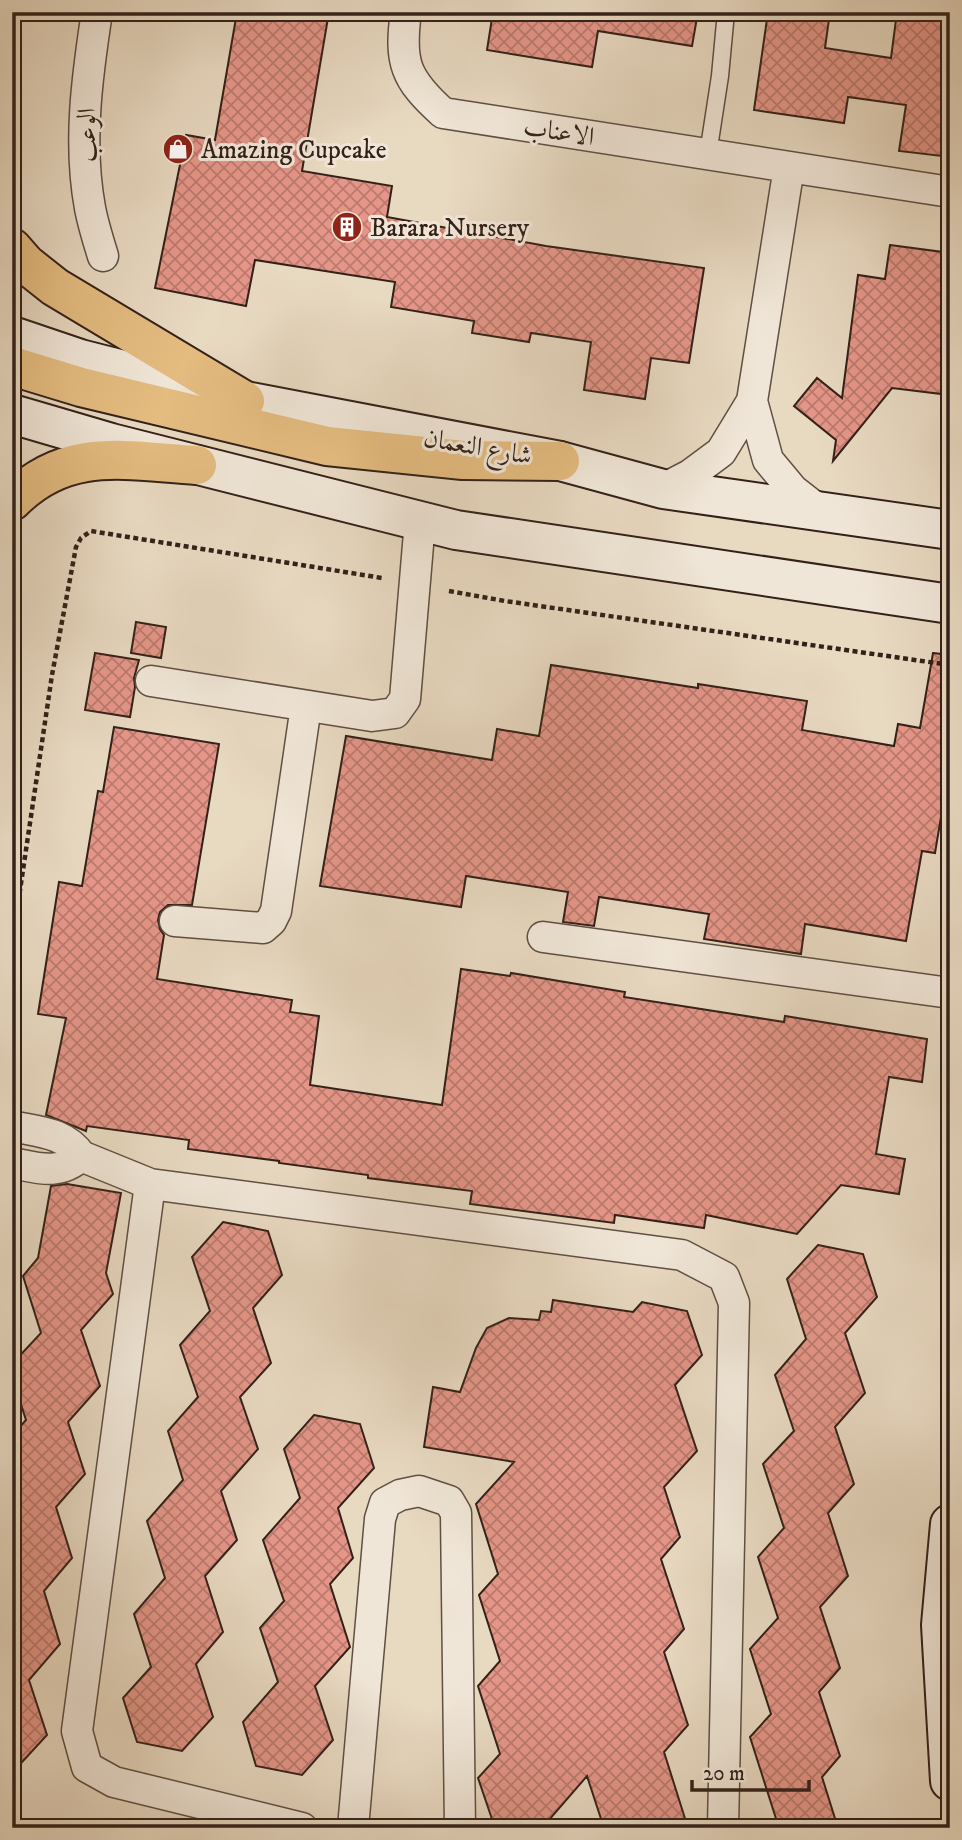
<svg xmlns="http://www.w3.org/2000/svg" width="962" height="1840" font-family="'IM FELL DW Pica',Amiri,serif">
<style>
.building{fill:url(#building-cross-hatch);stroke:#332119;stroke-width:2}
.lines{fill:none;stroke-linecap:round;stroke-linejoin:round}
.lane-casing{stroke:#604f43;stroke-width:19}
.street-casing{stroke:#604f43;stroke-width:33}
.secondary-casing{stroke:#332119;stroke-width:42}
.primary-casing{stroke:#332119;stroke-width:42}
.path{stroke:#332119;stroke-width:4.5;stroke-dasharray:5 3.5;stroke-linecap:butt}
.lane{stroke:#f0e6d7;stroke-width:16}
.street{stroke:#f0e6d7;stroke-width:30}
.secondary{stroke:#f0e6d7;stroke-width:38}
.primary{stroke:#e4bc80;stroke-width:38}
.labels{text-anchor:middle;stroke-width:6;stroke-linejoin:round;paint-order:stroke}
.street-label{font-size:26px;fill:#332119;stroke:#f0e6d7}
.poi-label{font-size:26px;fill:#332119;stroke:#f0e6d7;text-anchor:start}
</style>
<defs>
<pattern id="building-cross-hatch" width="8" height="8" patternUnits="userSpaceOnUse" patternTransform="scale(1.75)"><rect width="8" height="8" fill="#e59688"/><path d="M0 0l8 8M0 8l8-8" fill="none" stroke="#ba7a6e"/></pattern>
</defs>
<rect width="100%" height="100%" fill="#e8d9c1"/>
<filter id="stains"><feTurbulence type="fractalNoise" baseFrequency=".00286" numOctaves="4"/><feColorMatrix values="0 0 0 0 .2 0 0 0 0 .09 0 0 0 0 .02 0 0 0 .5 -.17"/></filter>
<radialGradient id="worn" r=".72"><stop offset=".6" stop-color="#630" stop-opacity="0"/><stop offset="1" stop-color="#630" stop-opacity=".3"/></radialGradient>
<path class="building" d="M237,12H329L302,171L392,186L387,217L546,246L704,268L689,363L651,358L645,399L584,390L591,342L531,333L529,342L472,333L474,321L391,307L395,282L255,260L246,306L155,288L186,135L215,140Z
M493,12H698L692,46L598,31L592,67L487,50Z
M768,12H830L825,48L891,58L897,12H950V157L899,151L906,105L848,97L844,123L754,110Z
M890,245L950,253V395L892,388L833,461L836,440L794,406L817,378L842,398L858,275L885,279Z
M136,622L166,627L161,658L131,653Z
M95,653L139,660L134,678L135,687L130,717L85,710Z
M933,653L950,655V763L935,853L922,851L906,941L805,924L801,954L704,939L709,914L599,897L594,926L563,922L568,892L466,876L461,907L320,886L346,736L492,760L497,729L539,736L551,665L698,688V684L807,701L802,730L894,746L898,724L920,728Z
M114,727L219,744L192,905H168L160,912L158,920L160,929L164,935L157,979L292,1000L290,1012L319,1016L310,1085L442,1105L461,969L510,976L511,973L625,992L624,997L784,1022L785,1016L927,1039L922,1082L889,1077L876,1154L905,1159L899,1194L841,1185L797,1234L706,1215L704,1228L615,1215L614,1223L470,1204L472,1191L368,1178V1175L279,1163V1161L188,1149L189,1140L87,1126L86,1131L46,1115L66,1018L38,1014L59,882L82,886L98,791L103,792Z
M67,1184L121,1193L106,1273L113,1294L81,1330L100,1386L68,1422L85,1474L56,1507L72,1558L44,1591L60,1644L29,1680L47,1735L12,1773V1436L26,1420L12,1377V1364L41,1333L23,1276L38,1258L51,1186Z
M223,1222L268,1231L282,1275L253,1308L271,1363L240,1397L258,1449L221,1491L237,1540L205,1576L223,1632L196,1664L213,1717L182,1751L137,1742L123,1698L151,1667L134,1614L165,1578L147,1521L183,1480L168,1431L198,1397L180,1345L210,1311L192,1257Z
M818,1245L863,1254L877,1297L845,1333L865,1393L835,1427L854,1484L828,1513L848,1576L820,1607L840,1668L819,1692L840,1756L822,1777L838,1828H779L750,1737L771,1714L750,1649L778,1618L758,1557L784,1528L763,1464L794,1431L775,1375L806,1339L787,1279Z
M553,1300L633,1312L642,1302L687,1311L702,1355L675,1385L697,1451L664,1487L680,1537L661,1559L684,1629L664,1652L688,1725L664,1752L688,1828H604L587,1776L542,1828H518L493,1822L478,1778L500,1754L478,1686L500,1661L479,1595L498,1574L476,1504L514,1462L424,1447L433,1387L460,1392L476,1348L487,1328L509,1318L539,1320L541,1311L551,1312Z
M314,1415L360,1424L374,1468L338,1508L353,1558L330,1584L350,1647L315,1686L333,1740L302,1775L256,1766L243,1722L278,1682L260,1628L284,1601L263,1540L300,1498L284,1449Z"/>
<g class="lines">
<g class="lane-casing">
<path id="lane" d="M708,154L720,76L726,12"/>
</g>
<g class="street-casing">
<path id="street" d="M97,12C87,77 78,143 90,208C93,224 98,240 103,256
M406,12C399,62 405,79 443,113L950,192
M752,401L768,460L793,490L820,511
M663,489L690,475L721,452L752,401L789,167
M151,681L372,716L395,713L405,699L420,521
M175,921L263,928L271,921L276,911L306,706
M543,937L950,993
M12,1126C38,1132 65,1132 81,1156L150,1184L682,1255L724,1277L734,1303L723,1828
M12,1163C38,1168 59,1176 81,1156
M150,1184L77,1731L87,1767L114,1782L302,1828
M353,1828L380,1519L385,1503L400,1495L419,1491L449,1501L456,1513L460,1828"/>
</g>
<g class="secondary-casing">
<path id="secondary" d="M12,336L80,359L245,401L560,461L663,489L950,530
M12,414L111,443L456,530L950,604
M950,1524L941,1625L950,1781"/>
</g>
<g class="primary-casing">
<path id="primary" d="M12,248L26,264L55,287L245,401
M12,366L81,387L327,446L463,460L560,461
M12,501C67,445 127,461 197,465"/>
</g>
<path class="path" d="M449,591L505,601L950,665
M12,944L52,675L76,547L81,538L91,531L382,578"/>
<use href="#lane" class="lane"/>
<use href="#street" class="street"/>
<use href="#secondary" class="secondary"/>
<use href="#primary" class="primary"/>
</g>
<defs>
<g id="shop-disc" transform="scale(1.575)"><circle r="9.5" fill="#8f2418" stroke="#f0e6d7"/><path d="M-5-2.5h2.3a2.7 3.5 0 0 1 5.4 0H5L5.5 6h-11ZM-1.5-2.5h3a1.5 2.3 0 0 0-3 0Z" fill="#fff"/></g>
<g id="building-disc" transform="scale(1.575)"><circle r="9.5" fill="#8f2418" stroke="#f0e6d7"/><path d="M-4-6H4V6H1V3H-1V6H-4ZM-2.5-4.3h1.7v1.8h-1.7ZM.8-4.3h1.7v1.8H.8ZM-2.5-1h1.7V.8h-1.7ZM.8-1h1.7V.8H.8Z" fill="#fff"/></g>
</defs>
<g fill-rule="evenodd">
<use href="#shop-disc" x="178" y="149"/>
<use href="#building-disc" x="347" y="227"/>
</g>
<g class="labels">
<g class="street-label">
<text transform="translate(559 131) rotate(9)" y="9">الاعناب</text>
<text transform="translate(86 135) rotate(-90)" y="9">الوعب</text>
<text transform="translate(478 446) rotate(10)" y="9">شارع النعمان</text>
</g>
<g class="poi-label">
<text x="201" y="158">Amazing Cupcake</text>
<text x="370" y="236">Barara Nursery</text>
</g>
</g>
<rect width="962" height="1840" fill="none" stroke="#e8d9c1" stroke-width="42"/>
<rect x="14" y="14" width="934" height="1812" fill="none" stroke="#332119" stroke-width="3.5"/>
<rect x="21" y="21" width="920" height="1798" fill="none" stroke="#332119" stroke-width="2"/>
<path d="M692 1780v10h117v-10" fill="none" stroke="#332119" stroke-width="3.5"/>
<text x="703" y="1780" font-size="21" fill="#332119" stroke="#f0e6d7" stroke-width="5" paint-order="stroke">20 m</text>
<rect width="100%" height="100%" filter="url(#stains)"/>
<rect width="100%" height="100%" fill="url(#worn)"/>
</svg>
